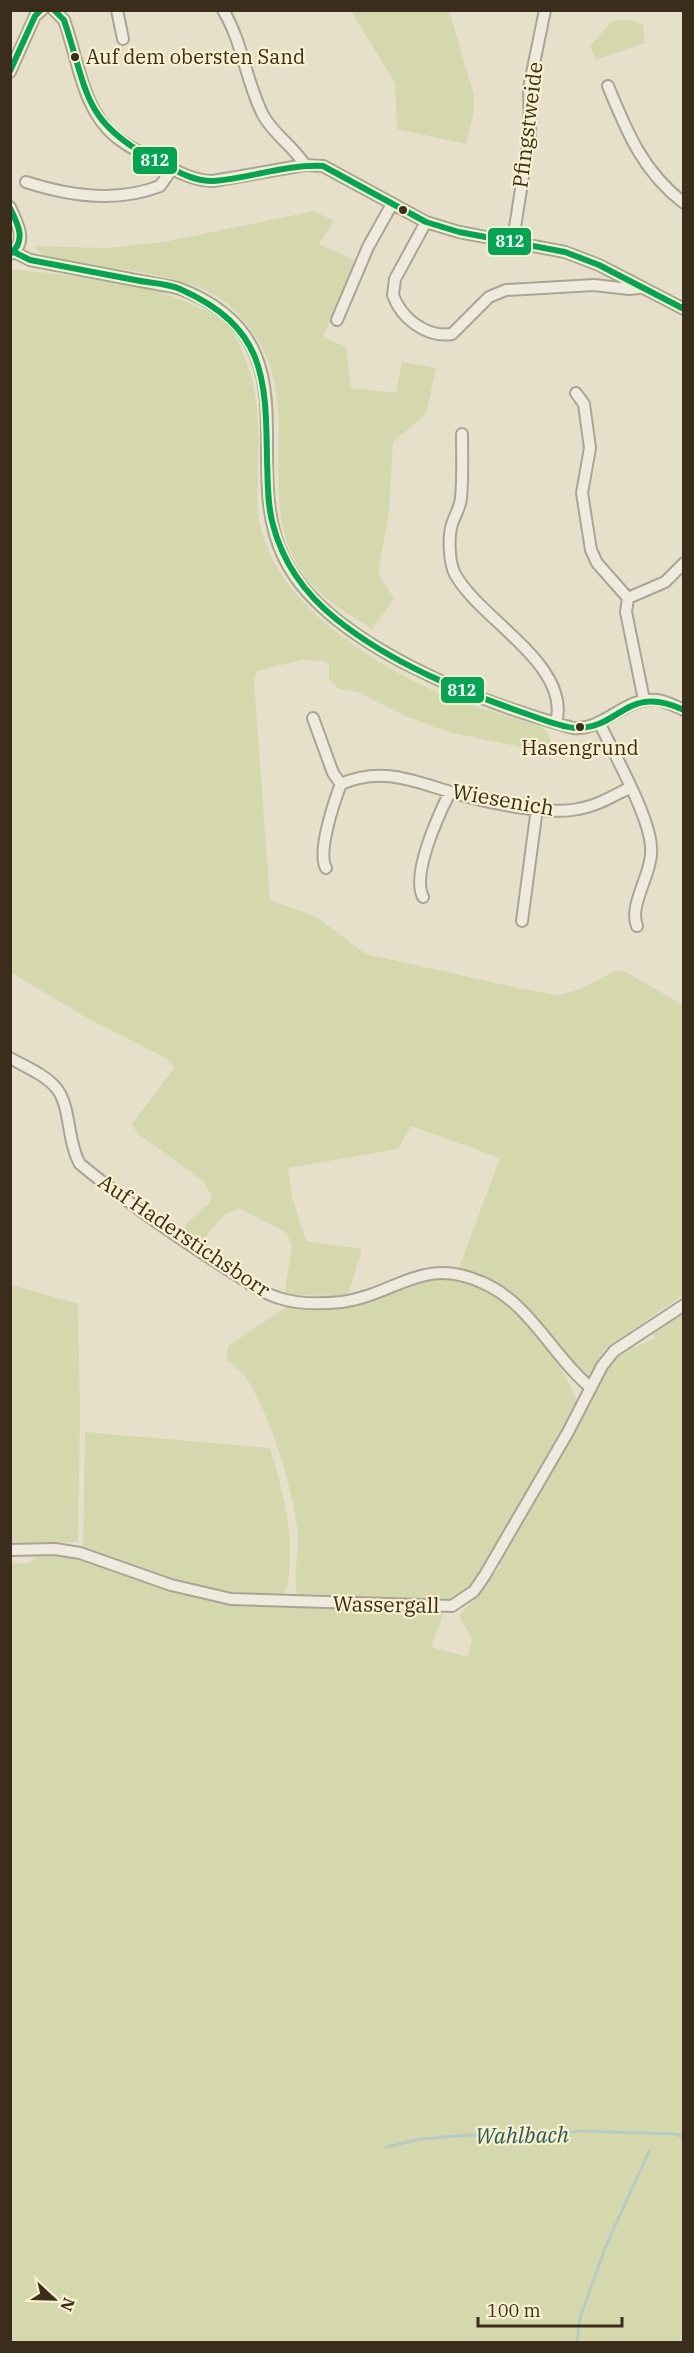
<svg xmlns="http://www.w3.org/2000/svg" width="694" height="2353" font-family="'IBM Plex Serif',serif">
<style>
.green{fill:#d4d8ac}
.lines{fill:none;stroke-linecap:round;stroke-linejoin:round}
.stream{stroke:#b7ccc0;stroke-width:3}
.minor-casing{stroke:#aba495;stroke-width:14}
.minor{stroke:#eeeadd;stroke-width:10}
.bus-1-casing{stroke:#f8f0cf;stroke-width:10}
.bus-1{stroke:#00a651;stroke-width:6}
.bus-dot{fill:#3a2d1b;stroke:#f8f0cf;stroke-width:2}
.labels{text-anchor:middle;stroke-width:4.5;stroke-linejoin:round;paint-order:stroke}
.bus-label{font-size:20px;fill:#3a2d1b;stroke:#f8f0cf;text-anchor:start}
.street-label{font-size:21px;fill:#3a2d1b;stroke:#f8f0cf}
.water-label{font-size:22px;font-style:italic;fill:#295b5b;stroke:#f8f0cf}
.line-badge{stroke:#f8f0cf;stroke-width:2}
.badge-label{font-size:16px;text-anchor:middle;font-weight:bold;fill:#fff}
</style>
<rect width="100%" height="100%" fill="#e6e0cb"/>
<path class="green" d="M351,11H449L474,95L473,116L466,144L397,129L395,83Z
M629,20L643,24L645,43L596,60L590,46L612,21Z
M314,211L334,221L319,244L355,260L323,337L346,347L351,388L396,393L402,362L436,368L426,414L393,442L389,511L378,573L394,599L372,629C346,612 316,596 299,568C252,490 309,400 247,325C239,315 230,304 218,297C176,271 95,267 46,259L34,246L107,248L164,242Z
M11,269C72,276 175,283 224,323C233,330 238,342 243,353C258,387 260,427 258,465C258,489 255,512 263,536C285,611 385,672 454,699C482,709 512,717 541,727C549,733 552,738 550,749L545,752L448,732L406,716L358,692L339,689L329,679V665L325,661L302,660L257,671L254,682L270,900L316,917L366,954L522,989L558,995L580,989L617,970L624,971L683,1005V1295L605,1349L587,1378L533,1314L510,1294L458,1270L500,1158L411,1126L398,1149L288,1168L292,1197L306,1241L362,1249L348,1296L284,1295L292,1248L287,1233L239,1208L224,1215L202,1240L187,1234L185,1225L209,1203L212,1196L203,1181L137,1133L132,1124L175,1067L164,1057L91,1020L11,973Z
M450,1277C462,1280 475,1283 486,1289C528,1312 559,1360 579,1404L467,1592L447,1603L351,1601L298,1596C292,1584 299,1553 298,1537C295,1494 270,1411 244,1375C240,1370 232,1365 227,1360L228,1346L289,1305L337,1309L366,1302L424,1279Z
M10,1284L78,1304L80,1413L78,1542L11,1544Z
M683,1312V2342H11V1563L27,1564L43,1553L59,1554L102,1564L217,1602L444,1612L431,1647L468,1657L472,1639L459,1616L501,1566L498,1561L607,1369L630,1345L636,1347L656,1338L650,1332Z
M85,1432L270,1448C284,1495 297,1543 286,1591L278,1597L218,1593L187,1585L83,1548Z"/>
<g class="lines">
<path class="stream" d="M386,2147L421,2139L469,2135L507,2137L582,2131L675,2134L684,2137
M577,2342L580,2318L605,2248L649,2151"/>
<g class="minor-casing">
<path id="minor" d="M54,10L64,20C78,58 82,110 116,137C128,147 143,154 157,161C174,170 193,181 213,181L305,165L323,166L426,222L459,232L565,252L599,265L684,309
M117,10L123,39
M223,10C243,43 246,82 263,115C274,135 293,146 305,165
M10,72L35,16L42,10
M608,86C627,132 643,172 684,203
M26,182C69,196 117,203 160,186L172,169
M10,207C17,223 29,243 10,254
M426,222L395,279L393,295C401,318 426,338 452,334L489,297L506,290L594,285L629,289L639,288
M513,240L530,132L529,88L545,10
M14,252L30,260L178,288C320,341 236,465 285,560C328,645 484,704 573,728C604,731 625,696 657,700C666,701 675,706 684,710
M337,320L368,247L392,204
M576,393L584,404L590,448L582,493L591,550L597,563L628,598
M462,434C462,455 463,477 461,498C460,508 455,515 452,524C448,537 449,563 455,574C480,620 572,665 556,723
M628,598L626,612L644,700
M628,598L665,582L684,563
M313,718L333,773L341,784
M599,722C614,754 648,813 651,846C654,872 628,904 637,926
M326,868C317,852 334,802 341,784C386,764 421,785 465,796C494,804 549,815 578,809C597,806 613,796 629,788
M423,897C411,874 439,814 450,792
M522,921L537,808
M10,1058C26,1067 46,1075 57,1089C71,1107 67,1142 80,1164C125,1201 174,1235 224,1267C242,1278 259,1292 279,1298C299,1305 322,1304 342,1302C397,1294 422,1256 481,1282C530,1302 552,1356 591,1388
M10,1550L55,1549L80,1553L171,1585L231,1599L452,1606L474,1591L485,1575L568,1432L602,1366L614,1351L684,1305"/>
</g>
<use href="#minor" class="minor"/>
<g class="bus-1-casing">
<path id="bus-1" d="M54,10L64,20C89,95 82,122 158,162C175,170 194,182 214,181C251,178 286,164 323,166L426,222L459,232L565,252L599,265L684,309
M10,71L35,16L41,10
M10,208C18,224 27,241 10,254
M14,252L30,260C65,267 100,273 135,280C149,283 167,283 180,289C265,327 266,376 267,460C268,481 267,504 273,525C283,563 305,594 336,619C392,664 460,691 527,714C541,719 560,727 575,728C622,729 625,683 684,710"/>
</g>
<use href="#bus-1" class="bus-1"/>
</g>
<g class="bus-dot">
<circle cx="75" cy="57" r="5"/>
<circle cx="403" cy="210" r="5"/>
<circle cx="580" cy="727" r="5"/>
</g>
<g class="labels">
<g class="bus-label">
<text x="86" y="64">Auf dem obersten Sand</text>
<text x="580" y="755" text-anchor="middle">Hasengrund</text>
</g>
<g class="street-label">
<text transform="translate(528 125) rotate(-83)" y="7">Pfingstweide</text>
<text transform="translate(503 800) rotate(10)" y="7">Wiesenich</text>
<text transform="translate(184 1236) rotate(34)" y="7">Auf Haderstichsborr</text>
<text transform="translate(386 1605) rotate(1)" y="7">Wassergall</text>
</g>
<g class="water-label">
<text transform="translate(522 2135) rotate(-1)" y="8">Wahlbach</text>
</g>
</g>
<g class="line-badge">
<rect x="132" y="146" width="46" height="29" rx="6" fill="#00a651"/>
<rect x="487" y="227" width="45" height="29" rx="6" fill="#00a651"/>
<rect x="440" y="676" width="45" height="28" rx="6" fill="#00a651"/>
</g>
<g class="badge-label">
<text x="155" y="166">812</text>
<text x="510" y="247">812</text>
<text x="462" y="696">812</text>
</g>
<rect width="694" height="2353" fill="none" stroke="#3a2d1b" stroke-width="24"/>
<g transform="translate(54 2299) rotate(112)" stroke="#f8f0cf" stroke-width="4.5" paint-order="stroke">
<path d="M0-4.5L10 22L0 15L-10 22Z" fill="#3a2d1b"/>
<text y="-9" font-size="16" font-weight="bold" text-anchor="middle" fill="#3a2d1b">N</text>
</g>
<path d="M478 2317v9h144v-9" fill="none" stroke="#3a2d1b" stroke-width="3"/>
<text x="487" y="2317" font-size="18" fill="#3a2d1b" stroke="#f8f0cf" stroke-width="4.5" paint-order="stroke">100 m</text>
</svg>
